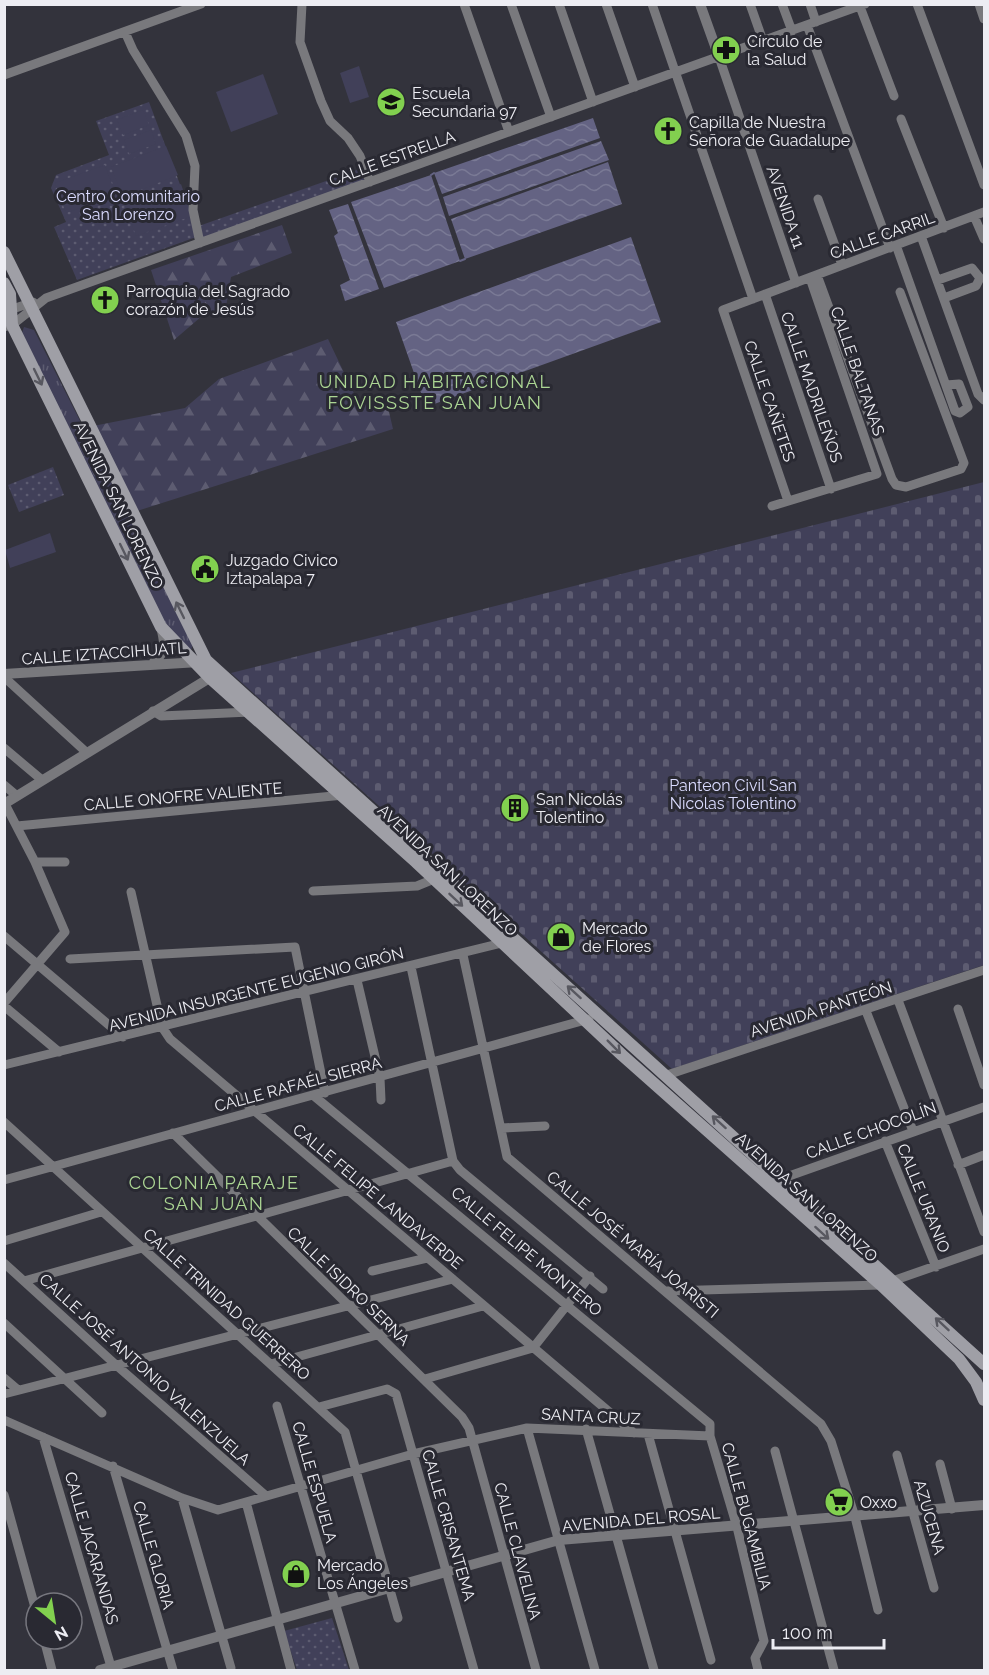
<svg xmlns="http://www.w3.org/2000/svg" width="989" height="1675" font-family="Raleway,sans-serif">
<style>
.grass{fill:url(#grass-tufts)}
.forest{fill:url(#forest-firs)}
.cemetery{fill:url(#cemetery-stones)}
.park{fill:url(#park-dots)}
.garden{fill:#414059}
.water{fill:url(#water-waves)}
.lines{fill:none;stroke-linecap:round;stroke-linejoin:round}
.stream{stroke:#646383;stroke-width:2}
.minor{stroke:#79797d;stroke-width:9}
.tertiary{stroke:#79797d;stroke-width:10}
.secondary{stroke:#9f9fa6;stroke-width:12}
.oneway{stroke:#585860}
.labels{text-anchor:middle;stroke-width:6;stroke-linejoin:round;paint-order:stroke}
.poi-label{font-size:16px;fill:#ededf3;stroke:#292932;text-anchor:start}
.street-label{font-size:16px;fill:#ededf3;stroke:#292932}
.park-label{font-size:16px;fill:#dadbfe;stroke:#292932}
.neighbourhood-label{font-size:18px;letter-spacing:1.5px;fill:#acd694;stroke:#292932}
</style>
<defs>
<pattern id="grass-tufts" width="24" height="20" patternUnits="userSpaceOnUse" patternTransform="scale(1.5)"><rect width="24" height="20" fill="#414059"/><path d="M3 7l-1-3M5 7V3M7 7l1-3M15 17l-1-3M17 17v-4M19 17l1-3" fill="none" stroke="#5d5c71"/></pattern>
<pattern id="forest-firs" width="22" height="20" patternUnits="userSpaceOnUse" patternTransform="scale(1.5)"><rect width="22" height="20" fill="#414059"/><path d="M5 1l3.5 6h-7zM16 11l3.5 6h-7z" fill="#5d5c71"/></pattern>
<pattern id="cemetery-stones" width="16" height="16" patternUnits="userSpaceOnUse" patternTransform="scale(1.5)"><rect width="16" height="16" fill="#414059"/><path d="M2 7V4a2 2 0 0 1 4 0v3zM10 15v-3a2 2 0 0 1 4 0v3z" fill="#5d5c71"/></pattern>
<pattern id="park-dots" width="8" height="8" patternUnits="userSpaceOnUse" patternTransform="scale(1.5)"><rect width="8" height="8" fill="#414059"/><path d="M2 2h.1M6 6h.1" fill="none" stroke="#5d5c71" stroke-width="1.8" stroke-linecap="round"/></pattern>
<pattern id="water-waves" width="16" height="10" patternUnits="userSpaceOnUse" patternTransform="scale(1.5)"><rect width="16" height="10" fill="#646383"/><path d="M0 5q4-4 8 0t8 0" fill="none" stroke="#7a7a95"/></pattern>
</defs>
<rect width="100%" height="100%" fill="#33333c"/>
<path class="grass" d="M24,327L34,330L193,644L191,650L173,642L21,336Z"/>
<path class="forest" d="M282,225L292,253L231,277L226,307L202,316L174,340L151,270Z
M328,339L359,404L386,399L393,429L137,511L93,426L185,408L219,379Z"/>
<path class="cemetery" d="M984,482V965L672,1069L231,673Z"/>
<path class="park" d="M149,102L196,227L360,169L365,182L201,239L199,236L77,280L54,227L66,222L51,188L56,175L109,155L96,121Z
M53,467L64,495L19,512L8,485Z
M332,1618L349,1670H297L284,1631Z"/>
<path class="garden" d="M359,66L369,97L350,103L340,73Z
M263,74L278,114L231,132L216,92Z
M143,110L149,125L123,135L117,120Z
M151,130L156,144L129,154L124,140Z
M166,146L178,175L123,197L111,167Z
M105,165L116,195L66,213L55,183Z
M181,184L192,216L136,236L125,204Z
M50,533L56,552L10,568L5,550Z"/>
<path class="water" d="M593,118L600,138L442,194L434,173Z
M601,141L609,160L449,216L443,197Z
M608,162L622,204L465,259L451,219Z
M431,175L460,261L384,288L351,202Z
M348,204L379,289L345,301L340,285L350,280L334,236L338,233L329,210Z
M631,237L661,322L426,407L396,322Z"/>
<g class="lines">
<path class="stream" d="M431,175L434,173
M460,261L465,259"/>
<path class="minor" d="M302,4L300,42L321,101L330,121L348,138L360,156L370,182
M464,4L509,132
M511,4L551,117
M559,4L593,102
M606,4L635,87
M652,4L753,299
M750,4L763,41
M782,4L792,31
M810,4L816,22
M859,4L894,96
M917,4L984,185
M979,4L984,19
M807,25L890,248
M125,32L133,50L186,136L195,166L193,210L200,243
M719,57L796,283
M4,75L201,4
M901,119L944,228
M818,199L842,265
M974,216L984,239
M921,236L978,394L984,400
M896,245L955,411L960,413L968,407L959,384L946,385
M817,275L892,479L896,485L906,487L961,469L964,463L900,292
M938,280L972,268L980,278L976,286L944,298
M765,294L831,489
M4,312L33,302
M4,327L12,325L46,298L865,4
M788,501L723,310L984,212
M772,506L877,474L810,278
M4,677L86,752
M153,711L161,716L250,712
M4,748L42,780
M4,785L17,796
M17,826L344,795
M35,862H65
M313,891L417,886L434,879
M131,892L162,1027L170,1039L634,1433
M4,936L123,1037
M463,955L507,1157L821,1424L831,1441L855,1517L878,1610
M70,959L295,947L325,1093
M411,967L453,1161L460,1170L603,1289
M357,980L380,1078L381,1100
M898,1000L984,1232
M4,1003L65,932L35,862L5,804
M4,1006L59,1052
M958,1009L984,1085
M866,1011L913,1131
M4,1065L506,942
M667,1075L984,970
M314,1096L710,1424V1436L737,1527L764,1641L755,1658L758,1670
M4,1122L345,1432L398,1618
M502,1128L545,1126
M173,1133L462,1417L469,1428L536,1670
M885,1141L936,1267
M958,1165L984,1155
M4,1180L589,1019
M775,1181L984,1107
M4,1241L101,1212
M4,1263L116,1365L266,1496
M372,1271L427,1258
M24,1281L453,1161
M667,1291L881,1285L984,1249
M4,1323L102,1413
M271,1364L483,1306
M4,1378L18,1390
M425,1379L533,1348L590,1276
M4,1394L453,1279
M277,1406L355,1670
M319,1407L387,1389L396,1394L474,1670
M4,1420L182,1498L218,1510L413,1454L527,1428L710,1436
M527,1428L595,1670
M586,1429L654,1670
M648,1434L711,1660
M43,1437L112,1670
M775,1451L834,1670
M897,1455L934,1588
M940,1464L952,1509
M113,1466L173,1670
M4,1495L36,1611
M182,1498L231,1668
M246,1502L291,1670
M44,1639L52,1670"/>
<path class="tertiary" d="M700,4L719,57
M154,662C167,651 165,642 161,627
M4,674L199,662
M4,804L216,674
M100,1670L559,1540L984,1505"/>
<path class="secondary" d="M4,252L206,660L984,1364
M4,283L10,294L12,325L161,627L210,678L416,862L622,1055L881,1285L959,1359L976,1382L984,1400"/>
</g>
<defs><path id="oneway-shaft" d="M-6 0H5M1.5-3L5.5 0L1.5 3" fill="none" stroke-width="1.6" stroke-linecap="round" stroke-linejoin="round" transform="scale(1.5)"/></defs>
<g class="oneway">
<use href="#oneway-shaft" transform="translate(38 377) rotate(64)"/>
<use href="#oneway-shaft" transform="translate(124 552) rotate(64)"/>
<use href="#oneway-shaft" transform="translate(180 610) rotate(-116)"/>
<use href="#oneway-shaft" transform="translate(456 900) rotate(43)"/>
<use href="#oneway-shaft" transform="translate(574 992) rotate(-138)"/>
<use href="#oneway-shaft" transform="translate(614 1047) rotate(45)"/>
<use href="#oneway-shaft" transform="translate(719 1122) rotate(-138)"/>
<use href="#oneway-shaft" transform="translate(822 1233) rotate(42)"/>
<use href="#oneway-shaft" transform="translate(942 1324) rotate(-137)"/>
</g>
<defs>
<g id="pharmacy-disc" transform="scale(1.5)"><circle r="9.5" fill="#82d04f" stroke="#292932"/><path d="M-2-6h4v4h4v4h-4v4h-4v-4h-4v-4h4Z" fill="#111"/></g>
<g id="school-disc" transform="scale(1.5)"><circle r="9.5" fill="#82d04f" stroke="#292932"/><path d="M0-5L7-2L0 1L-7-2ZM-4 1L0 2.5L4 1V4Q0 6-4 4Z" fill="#111"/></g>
<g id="church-disc" transform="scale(1.5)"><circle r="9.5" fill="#82d04f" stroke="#292932"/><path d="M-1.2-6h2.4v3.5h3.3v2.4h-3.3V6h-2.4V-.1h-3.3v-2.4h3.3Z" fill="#111"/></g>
<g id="civic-disc" transform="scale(1.5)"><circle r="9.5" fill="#82d04f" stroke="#292932"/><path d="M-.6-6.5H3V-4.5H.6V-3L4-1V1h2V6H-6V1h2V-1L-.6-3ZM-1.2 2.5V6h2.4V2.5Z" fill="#111"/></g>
<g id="building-disc" transform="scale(1.5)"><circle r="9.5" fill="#82d04f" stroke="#292932"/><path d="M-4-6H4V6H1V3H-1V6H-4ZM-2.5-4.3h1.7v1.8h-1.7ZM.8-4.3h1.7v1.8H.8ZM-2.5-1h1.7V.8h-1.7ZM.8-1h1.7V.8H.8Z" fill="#111"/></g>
<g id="shop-disc" transform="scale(1.5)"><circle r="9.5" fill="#82d04f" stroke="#292932"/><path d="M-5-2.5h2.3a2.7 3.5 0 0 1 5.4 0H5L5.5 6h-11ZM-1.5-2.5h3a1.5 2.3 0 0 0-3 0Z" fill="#111"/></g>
<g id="supermarket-disc" transform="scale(1.5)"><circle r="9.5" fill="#82d04f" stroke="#292932"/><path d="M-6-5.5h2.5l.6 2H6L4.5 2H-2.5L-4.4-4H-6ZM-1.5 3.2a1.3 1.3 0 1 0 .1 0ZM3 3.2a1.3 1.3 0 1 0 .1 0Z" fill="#111"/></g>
</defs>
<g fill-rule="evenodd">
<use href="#pharmacy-disc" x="726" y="50"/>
<use href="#school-disc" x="391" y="102"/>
<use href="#church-disc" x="668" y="131"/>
<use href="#church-disc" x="105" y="300"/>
<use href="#civic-disc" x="205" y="569"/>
<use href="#building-disc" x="515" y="808"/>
<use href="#shop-disc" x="561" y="937"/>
<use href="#supermarket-disc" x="839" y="1502"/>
<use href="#shop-disc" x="296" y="1574"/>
</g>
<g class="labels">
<g class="poi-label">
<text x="747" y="47">Círculo de<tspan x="747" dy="18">la Salud</tspan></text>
<text x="412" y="99">Escuela<tspan x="412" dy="18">Secundaria 97</tspan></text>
<text x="689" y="128">Capilla de Nuestra<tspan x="689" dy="18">Señora de Guadalupe</tspan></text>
<text x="126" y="297">Parroquia del Sagrado<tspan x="126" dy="18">corazón de Jesús</tspan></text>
<text x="226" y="566">Juzgado Civico<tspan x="226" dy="18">Iztapalapa 7</tspan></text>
<text x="536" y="805">San Nicolás<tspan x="536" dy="18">Tolentino</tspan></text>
<text x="582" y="934">Mercado<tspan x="582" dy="18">de Flores</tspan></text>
<text x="860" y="1508">Oxxo</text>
<text x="317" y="1571">Mercado<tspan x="317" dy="18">Los Ángeles</tspan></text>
</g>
<g class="street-label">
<text transform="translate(392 158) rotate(-20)" y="6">CALLE ESTRELLA</text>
<text transform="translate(786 207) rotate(71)" y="6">AVENIDA 11</text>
<text transform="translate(882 235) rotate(-20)" y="6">CALLE CARRIL</text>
<text transform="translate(858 371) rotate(71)" y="6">CALLE BALTANAS</text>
<text transform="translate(812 387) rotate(71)" y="6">CALLE MADRILEÑOS</text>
<text transform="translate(770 401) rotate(71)" y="6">CALLE CAÑETES</text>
<text transform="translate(119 505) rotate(64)" y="6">AVENIDA SAN LORENZO</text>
<text transform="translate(104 653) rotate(-4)" y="6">CALLE IZTACCIHUATL</text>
<text transform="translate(183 796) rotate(-5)" y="6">CALLE ONOFRE VALIENTE</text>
<text transform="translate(448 870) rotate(43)" y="6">AVENIDA SAN LORENZO</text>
<text transform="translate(256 989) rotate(-14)" y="6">AVENIDA INSURGENTE EUGENIO GIRÓN</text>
<text transform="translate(821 1009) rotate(-18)" y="6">AVENIDA PANTEÓN</text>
<text transform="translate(298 1084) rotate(-15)" y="6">CALLE RAFAÉL SIERRA</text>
<text transform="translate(871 1130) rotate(-20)" y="6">CALLE CHOCOLÍN</text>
<text transform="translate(378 1196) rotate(40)" y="6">CALLE FELIPE LANDAVERDE</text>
<text transform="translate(807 1197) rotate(42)" y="6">AVENIDA SAN LORENZO</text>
<text transform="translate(924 1198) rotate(68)" y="6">CALLE URANIO</text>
<text transform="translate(633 1244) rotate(40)" y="6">CALLE JOSÉ MARÍA JOARISTI</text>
<text transform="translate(527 1251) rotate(40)" y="6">CALLE FELIPE MONTERO</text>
<text transform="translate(349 1286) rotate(44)" y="6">CALLE ISIDRO SERNA</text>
<text transform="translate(227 1304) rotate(42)" y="6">CALLE TRINIDAD GUERRERO</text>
<text transform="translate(145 1369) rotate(42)" y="6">CALLE JOSÉ ANTONIO VALENZUELA</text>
<text transform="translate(591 1416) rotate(3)" y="6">SANTA CRUZ</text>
<text transform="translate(315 1482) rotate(74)" y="6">CALLE ESPUELA</text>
<text transform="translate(747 1516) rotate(75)" y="6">CALLE BUGAMBILIA</text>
<text transform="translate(930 1517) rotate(74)" y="6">AZUCENA</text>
<text transform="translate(641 1519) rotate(-5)" y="6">AVENIDA DEL ROSAL</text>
<text transform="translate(449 1525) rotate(74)" y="6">CALLE CRISANTEMA</text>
<text transform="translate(92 1548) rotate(74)" y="6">CALLE JACARANDAS</text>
<text transform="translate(518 1551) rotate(75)" y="6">CALLE CLAVELINA</text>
<text transform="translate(154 1555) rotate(74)" y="6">CALLE GLORIA</text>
</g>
<g class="park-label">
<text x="128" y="202">Centro Comunitario<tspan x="128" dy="18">San Lorenzo</tspan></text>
<text x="733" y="791">Panteon Civil San<tspan x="733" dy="18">Nicolas Tolentino</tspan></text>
</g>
<g class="neighbourhood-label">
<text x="435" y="388">UNIDAD HABITACIONAL<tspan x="435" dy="21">FOVISSSTE SAN JUAN</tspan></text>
<text x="214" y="1189">COLONIA PARAJE<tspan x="214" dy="21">SAN JUAN</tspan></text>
</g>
</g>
<rect width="989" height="1675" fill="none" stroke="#ededf3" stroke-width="12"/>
<g transform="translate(54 1621) rotate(150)"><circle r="28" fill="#292932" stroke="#77777f" stroke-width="1.5"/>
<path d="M0-4.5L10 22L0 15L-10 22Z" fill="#82d04f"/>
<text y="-9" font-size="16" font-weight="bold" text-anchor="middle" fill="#ededf3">N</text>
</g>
<path d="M773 1639v9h111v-9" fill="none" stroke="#ededf3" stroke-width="3"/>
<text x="782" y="1639" font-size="18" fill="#ededf3" stroke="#292932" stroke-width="4.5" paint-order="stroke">100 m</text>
</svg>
